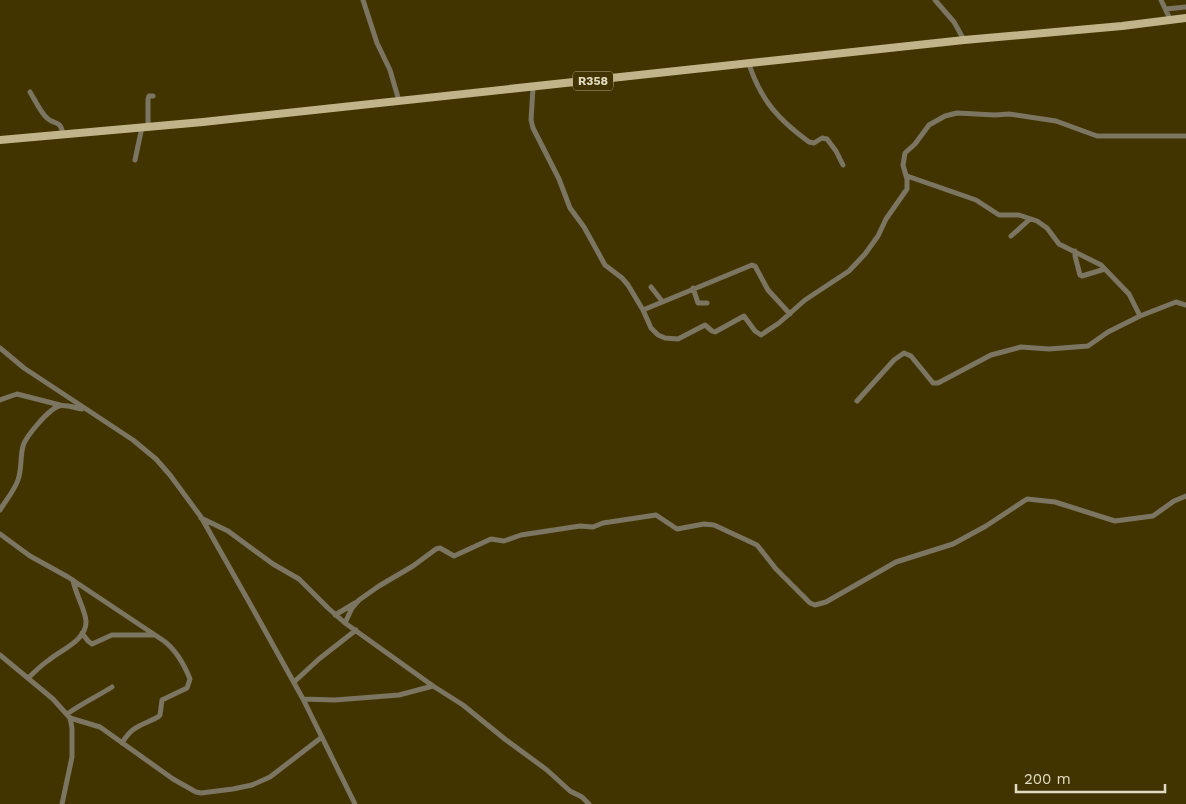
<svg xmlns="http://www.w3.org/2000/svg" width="1186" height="804" font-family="'Work Sans',sans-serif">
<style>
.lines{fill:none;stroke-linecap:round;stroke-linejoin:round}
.minor{stroke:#7b7561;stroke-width:5}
.primary{stroke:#c1b48b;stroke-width:8}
.labels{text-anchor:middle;stroke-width:4.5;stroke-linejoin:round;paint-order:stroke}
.shield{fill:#413400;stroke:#b2a988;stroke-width:1}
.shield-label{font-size:12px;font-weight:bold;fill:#e2dbc2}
</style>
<rect width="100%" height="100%" fill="#413400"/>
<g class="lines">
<path class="minor" d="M363,0L377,43L390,70L399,101
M935,0L954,22L964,40
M1161,0L1170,19
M1166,9L1186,7
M749,64C761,101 779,120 809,142L814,143L822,138L827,139L836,151L843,165
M533,88L531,120L533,128L559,179L570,208L584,227L605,265L622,278L628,285L643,310L651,328L658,335L665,338L678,339L705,325L712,331L715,332L744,316L755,331L761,335L779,323L805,300L849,271L865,254L878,236L886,219L907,189V179L903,165L905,153L915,144L929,125L945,116L957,113L995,115L1009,114L1056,121L1097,136H1186
M30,92C35,100 39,109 45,116C53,126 60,118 63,134
M148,126V99L149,96H153
M135,160L142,127
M907,176L976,200L999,215H1019L1037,221L1047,228L1059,244L1101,265L1129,294L1140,316
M1011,236L1030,219
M1075,251V256L1080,275L1082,276L1105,269
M651,287L662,301
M693,288L698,303H707
M643,310L752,265L755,266L768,290L790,314
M0,348L24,368L133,440L156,459L170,475L201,517L253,609L303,699L355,804
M0,400L17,394L60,405
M857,401L894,360L904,353L911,356L933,383H938L991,355L1021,347L1049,349L1088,346L1108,332L1140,316L1176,302L1186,305
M0,510C6,500 14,491 18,480C22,469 20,457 23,446C26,436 49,409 59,406C65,404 75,408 82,409
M201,518L228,531L273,564L299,579L328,608L345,623L433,686L463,705L506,740L547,770L570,791L582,797L589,804
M0,534L30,556L68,577L164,641C177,651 184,664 190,679L187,688L162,700L160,715L158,717C141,726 133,725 122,743
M335,615L355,603
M345,623L352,608L359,600L379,586L413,566L436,549L440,548L454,556L491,539L504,541L521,535L580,526L593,527L603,523L656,515L677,529L704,524L714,525L757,545L776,569L810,603L815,605L826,602L896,562L953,544L986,526L1027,499L1055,502L1115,521L1153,516L1174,501L1186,496
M82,633L88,641L92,644L112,635H154
M0,655L53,699L70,718L72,728V757L62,804
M28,678C35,672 41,665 49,660C61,650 87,640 86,621C85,609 75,593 73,580
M294,682L319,659L356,630
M303,699L335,700L399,695L433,686
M67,714C83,703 96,697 112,687
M70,718L100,727L173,779L196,792L201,793L233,789L252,785L270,777L322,737"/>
<path class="primary" d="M0,140L203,122L964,40L1122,26L1186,18"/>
</g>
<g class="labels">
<rect class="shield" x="573" y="71.5" width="40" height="19" rx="4"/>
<g class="shield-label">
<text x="593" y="85">R358</text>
</g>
</g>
<path d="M1016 784v8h149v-8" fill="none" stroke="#e2dbc2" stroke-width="2.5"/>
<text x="1024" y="784" font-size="15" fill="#e2dbc2" stroke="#413400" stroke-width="4" paint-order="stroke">200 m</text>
</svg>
